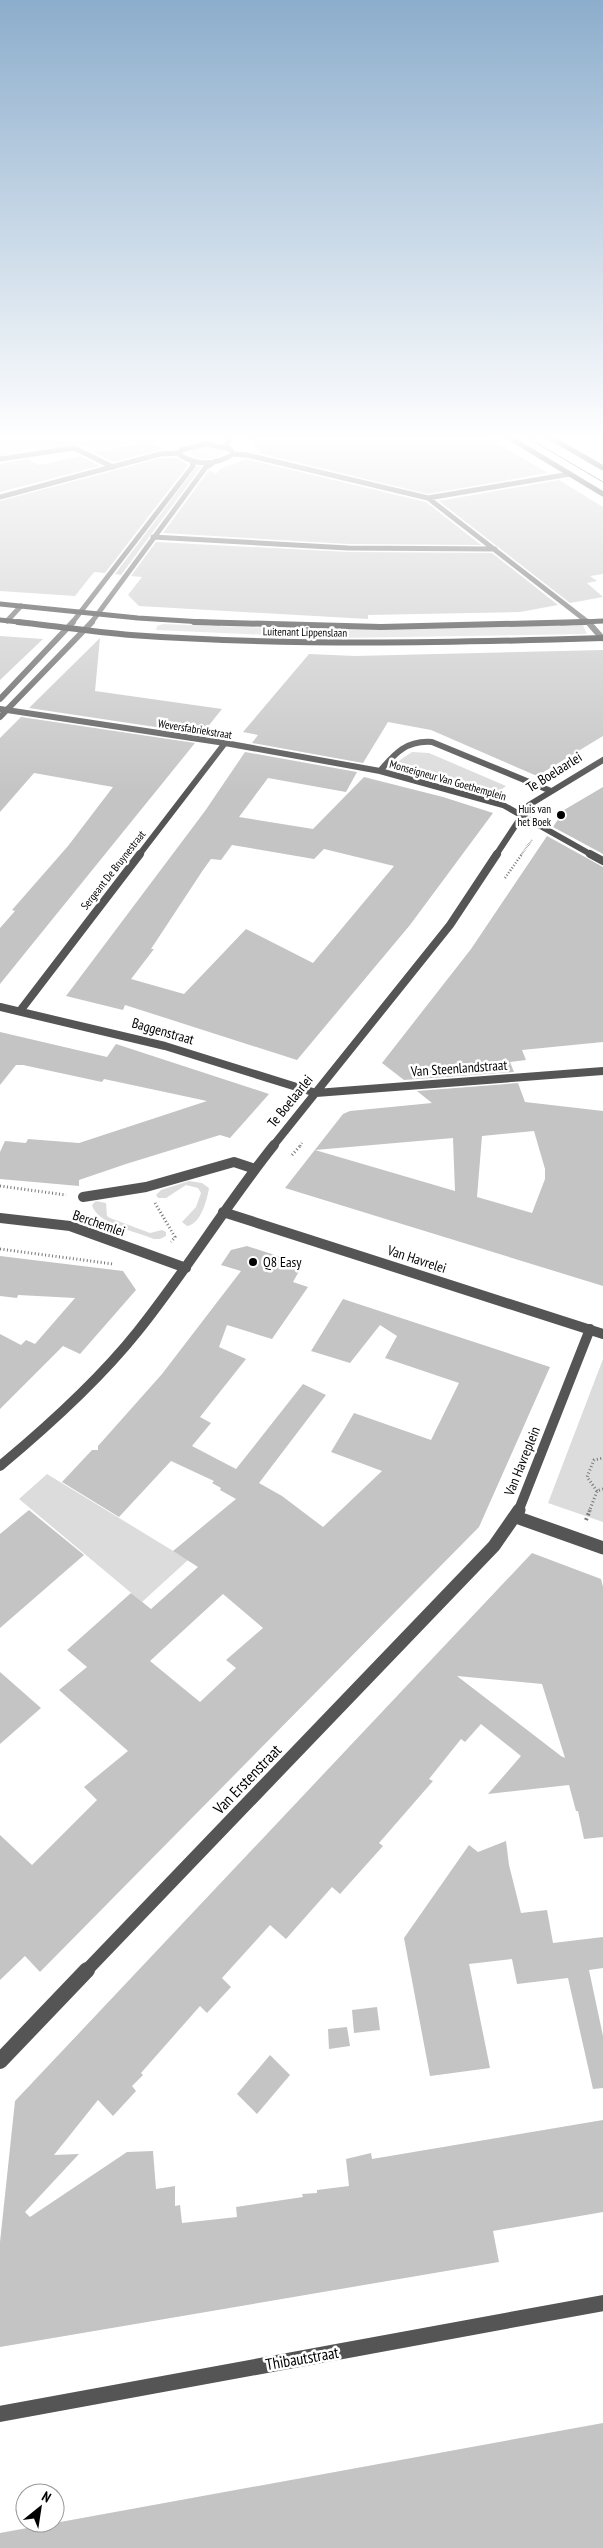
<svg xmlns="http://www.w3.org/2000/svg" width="603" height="2548" font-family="'PT Sans Narrow',sans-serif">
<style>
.green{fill:#dcdcdc}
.building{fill:#c4c4c4;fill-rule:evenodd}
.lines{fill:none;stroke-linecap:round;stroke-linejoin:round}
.path-far3{stroke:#777;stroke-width:2;stroke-dasharray:0.5 1;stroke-linecap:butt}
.path-far2{stroke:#777;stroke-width:2.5;stroke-dasharray:1 2;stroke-linecap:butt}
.path-far1{stroke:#777;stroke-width:3;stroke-dasharray:1 2.5;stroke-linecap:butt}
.path{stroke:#777;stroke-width:4;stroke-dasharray:2 3;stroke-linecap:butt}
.lane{stroke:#555;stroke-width:5}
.street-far5{stroke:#555;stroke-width:5}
.street-far4{stroke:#555;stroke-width:6}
.street-far3{stroke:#555;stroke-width:8}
.street-far2{stroke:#555;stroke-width:10}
.street-far1{stroke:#555;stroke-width:13}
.street{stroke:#555;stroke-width:16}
.secondary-far1{stroke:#222;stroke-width:5}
.secondary{stroke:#222;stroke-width:6}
.tram{stroke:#000;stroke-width:1}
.poi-dot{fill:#000;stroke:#fff;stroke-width:2}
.labels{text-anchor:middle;stroke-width:5;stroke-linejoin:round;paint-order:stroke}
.far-street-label{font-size:11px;fill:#000;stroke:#fff}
.far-poi-label{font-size:11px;fill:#000;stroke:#fff;text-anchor:end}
.street-label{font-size:14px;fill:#000;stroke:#fff}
.poi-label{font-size:14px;fill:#000;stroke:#fff;text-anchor:start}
.near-street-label{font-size:16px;fill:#000;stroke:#fff}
</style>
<rect width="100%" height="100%" fill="#fff"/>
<path class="green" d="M0,438H148L92,454L86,451L93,449L83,444L45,450L32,448L0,456Z
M207,447L222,449L224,453C215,460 198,461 190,453L193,449Z
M163,624L298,629L583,625L587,634L336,638L156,630L157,626Z
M412,752L429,753L506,786L498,792L397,762Z
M189,1181L202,1183L209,1188C207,1200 201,1224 187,1226L182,1222L196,1207L201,1193L198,1188L186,1185L166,1198H158L156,1195L161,1190Z
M96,1201L106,1203L107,1216L110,1218L150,1233L162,1230L166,1232V1236L160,1239H154C137,1232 96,1223 92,1205Z
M603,1359V1522L548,1503Z
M47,1474L188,1560L142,1602L19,1499Z"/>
<path class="building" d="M248,438H488L548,473L428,494L258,453L260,452Z
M146,441L163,449L113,462L95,453Z
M80,456L100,466L0,492V464L28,459L39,465Z
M161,458H177L188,465L105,573L94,572L75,596L0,591V501Z
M246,459L426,502L481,545L348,544L163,533L209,470L216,474L220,469Z
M197,466L201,467L121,575L115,574Z
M559,480L603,507V574L590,576L597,581L587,583L603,597L570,603L439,501Z
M156,542L348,552L492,553L558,605L520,612L368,615V619L139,606L128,595L142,577L131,576Z
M0,636L43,639L0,680Z
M100,638L95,691L222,709L202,734L29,708Z
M603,650V736L537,776L431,730L388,722L363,763L252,743L258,735L243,732L309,654L355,656Z
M21,717L195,743L0,984V928L15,911L12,910L68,846L113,787L34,773L0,812V738Z
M245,752L357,772L346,792L268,778L239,817L313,829L364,777L443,797L493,813L410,925L297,1060L125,1005L123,1010L66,996L205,811ZM232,845L314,859L324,849L394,866L313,963L246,929L184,994L131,979L154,949H151L203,870L211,859L221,860Z
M603,787V854L553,827L564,810Z
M547,836L603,867V1042L522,1050L526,1060L510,1062L514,1072L404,1080L382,1063L471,949Z
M0,1032L107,1057L116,1044L269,1094L230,1138L220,1135L126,1164L79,1180V1186L0,1179V1152L5,1141L26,1143L28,1139L79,1143L207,1101L104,1079L102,1082L23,1065H16L0,1085Z
M518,1083L525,1102L603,1111V1286L285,1188L343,1114L350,1111L432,1103L417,1091ZM534,1131L545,1169V1179L532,1213L477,1197L482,1136ZM453,1138L455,1191L315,1150Z
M247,1246L303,1264L293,1282L308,1287L272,1339L227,1325L219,1347L246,1359L200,1417L211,1423L192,1446L236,1469L303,1384L326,1395L259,1483L282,1496L323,1527L382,1471L331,1452L354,1413L431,1440L459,1383L385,1358L397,1336L380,1325L350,1363L311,1351L343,1299L550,1367L479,1527L40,1972L25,1956L0,1980V1835L32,1865L97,1800L84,1787L128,1751L59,1690L87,1667L67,1650L131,1593L151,1609L198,1567L173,1551L236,1499L220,1490L221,1488L212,1483L214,1481L171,1461L119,1517L62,1482L92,1450H98V1446L162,1374L241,1271L221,1265L231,1250ZM223,1594L263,1628L226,1660L236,1668L200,1702L150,1661Z
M0,1256L123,1271L136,1290L80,1354L63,1346L0,1409V1334L21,1345L26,1340L35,1344L75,1298L18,1295L17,1298L0,1296Z
M29,1510L84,1555L0,1628V1534Z
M532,1553L601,1579L603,1587V1837L584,1839L578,1811H576L569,1785L488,1794L521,1756L481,1724L465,1742L461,1739L429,1779L433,1781L379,1843L383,1846L340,1894L332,1887L286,1939L270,1925L222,1978L231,1987L207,2013L200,2006L141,2073L143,2075L132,2086L136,2091L113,2116L98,2100L54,2155L79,2154L25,2212L30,2217L127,2152L153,2151L156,2189L175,2186V2206L180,2205L182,2223L237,2217L236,2207L303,2197L302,2194L317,2193V2190L349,2186L346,2159L371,2153L372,2159L603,2120V2212L493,2231L499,2262L0,2347V2242L15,2101ZM457,1676L542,1684L565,1758L561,1756Z
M0,1672L41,1708L0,1744Z
M506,1841L509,1865L521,1913L547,1910L553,1943L603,1937V1968L589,1970L603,2036V2088L593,2089L568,1978L517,1984L512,1959L469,1964L490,2068L430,2076L404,1938L469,1845L478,1852Z
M377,2007L380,2030L354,2033L352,2010Z
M347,2027L350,2046L329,2049L328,2029Z
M270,2055L290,2075L257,2114L237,2094Z
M603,2423V2548H0V2533Z"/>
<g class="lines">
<path class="path-far3" d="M521,855L532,840"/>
<path class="path-far2" d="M505,878L522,854
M300,1146L302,1143"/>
<path class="path-far1" d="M292,1155L301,1145
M0,1186L66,1195
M155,1203L175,1237L171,1242
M0,1249L113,1264
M597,1491L587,1477L594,1460L603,1458
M589,1512L597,1491L603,1489"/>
<path class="path" d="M586,1520L590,1510"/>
<path class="lane" d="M0,459L74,448L113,467"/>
<path class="street-far5" d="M205,444L230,449L233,454C217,465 196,466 180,455L181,450Z
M225,447L231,438
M233,454L247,455L428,498L589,623
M0,497L160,454L180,453
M428,498L570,474
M153,537L348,548L495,549
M7,621L21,606
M72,623L193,466L192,461
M91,623L206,467L216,461"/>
<path class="street-far4" d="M588,622L602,638
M0,699L73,622
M0,709L225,743L380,771L503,805L592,855
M0,717L92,622
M380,771C395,753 407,740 432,742L551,791
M139,855L225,743
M496,855L529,805L603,760"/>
<path class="street-far3" d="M590,854L603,861
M0,1007L165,1046L316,1093L603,1071
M20,1011L140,854
M273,1146L450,925L497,854"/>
<path class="street-far2" d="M83,1197L146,1187L234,1162L255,1169
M223,1212L603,1334
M0,1218L70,1226L186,1268
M0,1466C48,1426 99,1380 138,1331C186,1271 226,1205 274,1145
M518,1512L590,1329"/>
<path class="street-far1" d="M516,1517L603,1548
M86,1971L494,1546L519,1510"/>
<path class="street" d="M0,2061L87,1970
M0,2414L603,2303"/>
<path class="secondary-far1" d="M510,438L603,494
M551,438L603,468
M0,604L138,618L219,623
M0,620L28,623
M561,623L603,621"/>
<path class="secondary" d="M18,622C56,626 93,632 131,635C288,646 446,643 603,638
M194,622L381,627L585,622"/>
<path class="tram" d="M528,438L603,482"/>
</g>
<linearGradient id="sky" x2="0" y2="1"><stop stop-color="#8cadcc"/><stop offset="0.55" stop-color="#fff"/><stop offset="1" stop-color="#fff" stop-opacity="0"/></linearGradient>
<rect width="603" height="795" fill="url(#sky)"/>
<g class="poi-dot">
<circle cx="561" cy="815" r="5"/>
<circle cx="253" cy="1262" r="5"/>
</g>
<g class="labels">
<g class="far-street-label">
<text transform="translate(305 632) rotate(1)" y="4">Luitenant Lippenslaan</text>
<text transform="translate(195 729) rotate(9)" y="4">Weversfabriekstraat</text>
<text transform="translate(448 780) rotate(16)" y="4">Monseigneur Van Goethemplein</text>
<text transform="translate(113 870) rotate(-52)" y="4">Sergeant De Bruynestraat</text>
</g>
<g class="far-poi-label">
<text x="551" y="813">Huis van<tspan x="551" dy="13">het Boek</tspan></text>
</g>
<g class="street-label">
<text transform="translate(554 772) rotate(-32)" y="5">Te Boelaarlei</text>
<text transform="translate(163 1031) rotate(16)" y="5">Baggenstraat</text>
<text transform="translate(459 1068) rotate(-4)" y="5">Van Steenlandstraat</text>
<text transform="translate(290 1101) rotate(-51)" y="5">Te Boelaarlei</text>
<text transform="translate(99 1223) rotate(19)" y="5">Berchemlei</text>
<text transform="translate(417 1259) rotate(18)" y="5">Van Havrelei</text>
<text transform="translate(522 1461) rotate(-68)" y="5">Van Havreplein</text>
</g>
<g class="poi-label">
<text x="263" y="1267">Q8 Easy</text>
</g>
<g class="near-street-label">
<text transform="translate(247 1779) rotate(-46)" y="6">Van Erstenstraat</text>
<text transform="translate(302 2358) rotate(-10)" y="6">Thibautstraat</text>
</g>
</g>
<g transform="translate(40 2508) rotate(30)"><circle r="24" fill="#ffffff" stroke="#999999"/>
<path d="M0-4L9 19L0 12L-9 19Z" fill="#000000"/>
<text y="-8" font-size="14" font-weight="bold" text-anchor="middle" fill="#000000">N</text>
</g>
</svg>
